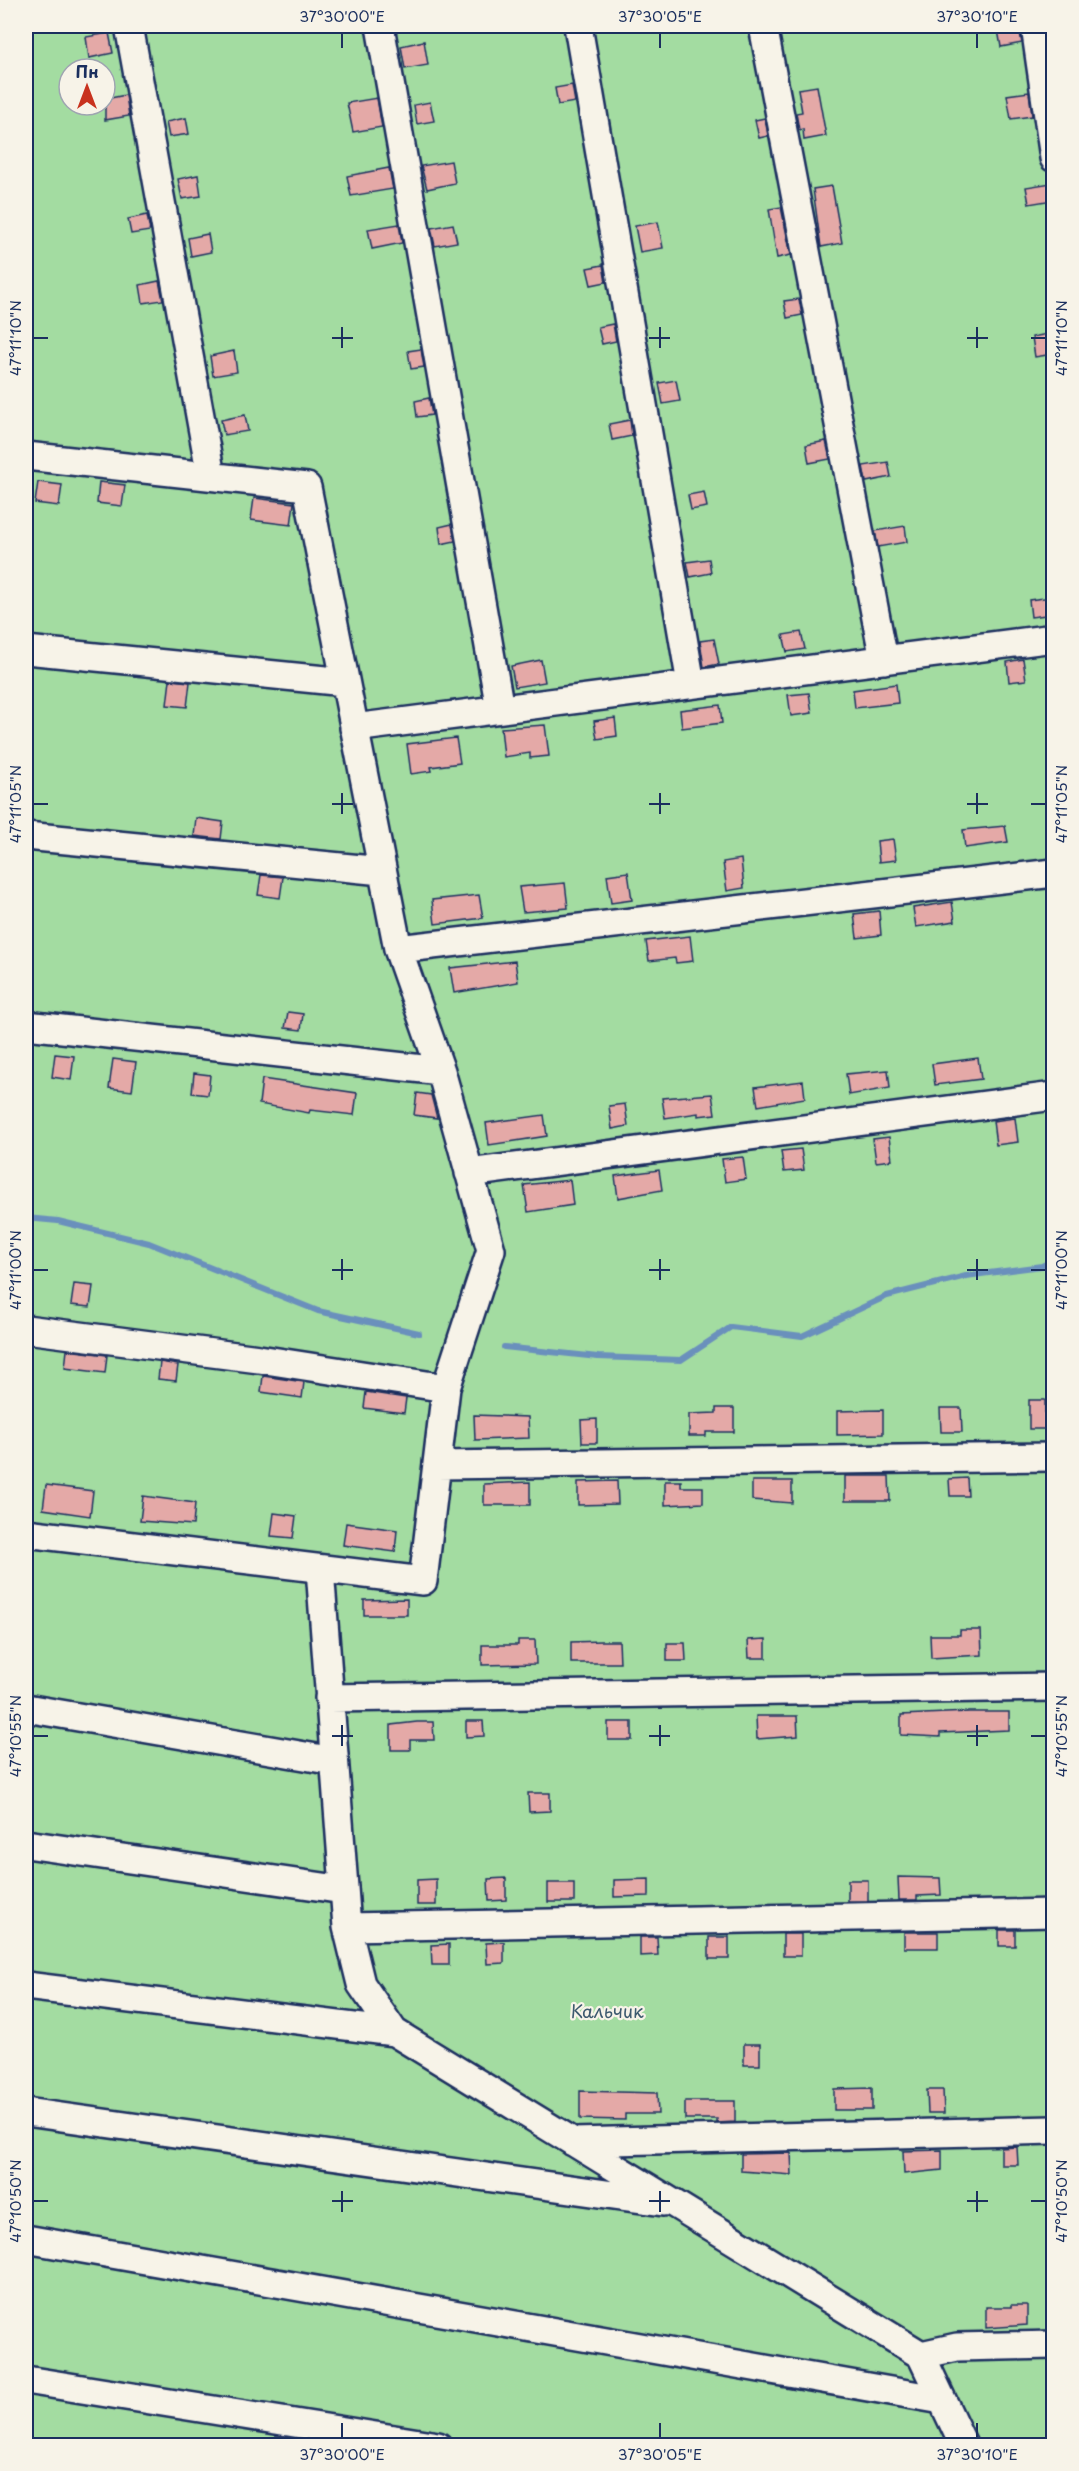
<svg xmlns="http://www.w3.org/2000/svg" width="1079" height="2471" font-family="'Playpen Sans',sans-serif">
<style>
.green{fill:#a3dca1;stroke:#5f8680;stroke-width:1.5;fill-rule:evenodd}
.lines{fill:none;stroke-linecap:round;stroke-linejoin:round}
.stream{stroke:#6a90bc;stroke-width:6}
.building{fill:#e4a9a7;stroke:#1b2f5e;stroke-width:1.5}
.minor-casing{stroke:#1b2f5e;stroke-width:32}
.minor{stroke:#f7f3e8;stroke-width:27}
.ticks{fill:none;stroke:#1b2f5e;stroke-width:2}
.labels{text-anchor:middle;stroke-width:4.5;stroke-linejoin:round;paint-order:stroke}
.park-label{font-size:18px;fill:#3d5a6f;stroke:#f7f3e8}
.neatline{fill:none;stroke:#1b2f5e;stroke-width:2}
.ticks-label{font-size:15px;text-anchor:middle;fill:#1b2f5e}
</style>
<rect width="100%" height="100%" fill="#f7f3e8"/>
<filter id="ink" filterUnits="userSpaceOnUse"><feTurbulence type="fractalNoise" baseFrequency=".0167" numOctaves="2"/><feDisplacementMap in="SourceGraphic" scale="12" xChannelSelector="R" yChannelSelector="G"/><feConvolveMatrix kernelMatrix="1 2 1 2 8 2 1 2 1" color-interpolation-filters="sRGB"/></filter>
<g filter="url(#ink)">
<path class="green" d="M26,26H1053V2445L26,2446ZM69,69H105V105H69Z"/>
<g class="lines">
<path class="stream" d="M26,1218L58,1221L149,1243L318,1311L419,1333
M504,1347L598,1357L681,1360L731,1327L802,1336L887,1296L966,1276L1042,1266L1054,1260"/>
</g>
<path class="building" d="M1019,28L1022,43L1001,47L998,30Z
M109,33L113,53L89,58L86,37Z
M424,41L428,65L405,69L401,46Z
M572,85L575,102L558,105L555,88Z
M817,86L826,136L804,140L803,129L799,130L796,113L802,112L798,89Z
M1029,92L1032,116L1011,119L1007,95Z
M126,95L129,116L105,120V99Z
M377,98L382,127L353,132L347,103Z
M430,102L434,121L417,124L414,105Z
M186,118L189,134L169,137L166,122Z
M765,118L768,136L759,138L755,120Z
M451,161L455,183L427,189L421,166Z
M389,168L393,189L351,196L347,176Z
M198,175L201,196L182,199L178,179Z
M1051,183L1053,200L1029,204L1026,187Z
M832,186L842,243L821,247L813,189Z
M781,207L791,255L777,258L769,209Z
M147,215L150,231L131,234L128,219Z
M658,222L663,248L640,252L635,226Z
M399,224L402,243L372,249L368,229Z
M453,224L457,242L435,246L431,228Z
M208,234L211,252L191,256L188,238Z
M603,265L606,282L591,285L587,268Z
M159,281L163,300L143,303L140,285Z
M799,299L802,315L787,318L784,301Z
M613,324L616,341L602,344L598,327Z
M1053,333V354L1035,357L1032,337Z
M421,349L424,367L411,369L408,351Z
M234,351L237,372L213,376L210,356Z
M676,380L680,401L663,404L659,383Z
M429,398L432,415L417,417L415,401Z
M245,415L248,431L224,435L221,420Z
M630,420L632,436L612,440L609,424Z
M826,441L830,459L809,463L806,445Z
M888,462L891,477L866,482L863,466Z
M38,482L62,485L59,506L35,503Z
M99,482L125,485L122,506L97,503Z
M704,492L707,507L691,510L688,495Z
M254,498L294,503L291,525L251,520Z
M452,524L455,541L441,544L439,527Z
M905,526L907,542L878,547L875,531Z
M709,559L711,573L690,577L687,562Z
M1052,597L1053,614L1031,617L1029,600Z
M801,632L805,649L787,652L783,635Z
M714,639L719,664L704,667L700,641Z
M1023,659L1026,680L1009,682L1007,662Z
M541,660L545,682L515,687L511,666Z
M170,680L190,682L187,707L167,705Z
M896,684L898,703L855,708L853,690Z
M809,693L812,713L791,716L788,695Z
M720,705L722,723L682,728L680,710Z
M615,718L617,736L597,739L594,721Z
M545,725L549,756L530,758V753L504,757L501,728Z
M456,738L460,763L431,767L432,771L411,774L407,744Z
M196,818L223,822L221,839L194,836Z
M1005,826L1008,842L965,848L963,830Z
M893,839L896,860L879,862L877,841Z
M741,859L744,888L727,891L723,862Z
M628,872L632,900L611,903L607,875Z
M261,875L283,877L280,898L258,895Z
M565,883L568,908L523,912L519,887Z
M479,895L483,918L435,924L432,900Z
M952,902L955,921L916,927L913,908Z
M879,911L881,935L857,938L854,914Z
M690,936L693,961L676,963L675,958L649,961L646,941Z
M515,961L518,982L454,993L450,968Z
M288,1012L303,1014L301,1030L285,1028Z
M55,1054L74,1056L71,1080L52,1077Z
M978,1058L981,1079L935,1085L932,1064Z
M113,1059L136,1062L132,1091L109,1088Z
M888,1070L890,1088L849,1095L846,1074Z
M194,1073L210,1075L208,1095L192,1093Z
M262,1079L357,1093L354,1115L310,1110L309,1113L259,1104Z
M803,1081L805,1098L758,1106L755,1087Z
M417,1093L431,1095L437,1118L414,1115Z
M712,1094L715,1114L698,1116V1113L665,1118L662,1098Z
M625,1104L628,1126L612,1129L609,1106Z
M544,1115L547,1136L489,1145L486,1123Z
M1015,1118L1018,1142L996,1145L993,1121Z
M889,1137L892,1160L876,1162L873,1139Z
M801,1149L804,1170L784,1172L781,1151Z
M743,1157L746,1179L725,1182L722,1159Z
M659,1170L662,1190L618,1198L615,1176Z
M570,1180L573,1205L528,1212L524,1185Z
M74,1284L93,1286L90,1307L71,1305Z
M67,1350L107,1355L105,1373L65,1368Z
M160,1362L178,1365L176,1381L158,1379Z
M263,1376L304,1382L302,1398L261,1392Z
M366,1392L406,1398L404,1413L364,1408Z
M1029,1400H1045V1429H1029Z
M716,1408H734V1432H706V1436H689V1414L716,1413Z
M940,1408H961L962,1432H941Z
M883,1410V1434L837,1435V1411Z
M474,1415L528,1417L529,1438L475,1440Z
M597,1419V1443H582L581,1420Z
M845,1476H889L890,1501H845Z
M967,1478L968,1496H950L949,1479Z
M617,1481L618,1504L578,1505V1482Z
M665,1481H681V1487H703V1503L665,1505Z
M752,1481H792V1503L752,1500Z
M530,1482V1505H484V1484Z
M46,1485L93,1491L90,1516L43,1509Z
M143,1496L195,1503L193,1525L140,1521Z
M274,1513L296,1516L293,1538L271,1536Z
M346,1523L397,1530L395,1552L343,1545Z
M407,1599V1615H364V1600Z
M960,1630H981L982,1655L931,1658L930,1635H960Z
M766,1639V1658H749L748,1640Z
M518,1640H535L536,1664L482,1665V1645H518Z
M602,1641H619L620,1663H571V1642Z
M667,1643H685L686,1661H667Z
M969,1712H1009V1730L940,1733V1737L901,1735V1715Z
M756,1716H797L798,1736L757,1739Z
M466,1721H483L484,1736L466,1737Z
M417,1722H433L434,1740H410V1750H391V1725Z
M608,1722H632V1740H608Z
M528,1793H550V1811L529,1812Z
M898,1877L940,1878L941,1895L917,1896V1900H899Z
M506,1878V1900L489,1901L488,1879Z
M436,1879V1905H417V1880Z
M649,1879V1896L614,1897V1880Z
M848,1880H868V1901H848Z
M548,1883H574V1902H548Z
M999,1930H1015V1946H999Z
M904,1932H938V1948H904Z
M783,1934H801V1956H783Z
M640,1937H657L658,1955L640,1956Z
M709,1937H729V1959H709Z
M504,1942V1963L487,1964L486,1943Z
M449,1944V1965H432L431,1945Z
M744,2044H760V2065H744Z
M872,2088V2110H834V2089Z
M927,2090H943L944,2113H928Z
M580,2091L657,2093L658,2114H625V2120L580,2119Z
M685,2101H735V2122L717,2123V2119H685Z
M1017,2147L1018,2165H1001V2148Z
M942,2150V2170L904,2174L903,2151Z
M791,2153L792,2175L741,2171V2154Z
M1011,2305H1027V2325L986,2328V2307H1011Z"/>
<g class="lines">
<g class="minor-casing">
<path id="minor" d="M129,26L211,476
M380,26L500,709
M578,26L691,684
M763,26L884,660
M1035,26L1054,158
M26,456L307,487L398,949L441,1071L491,1250L446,1388L423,1581L26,1533
M26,650L345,682
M354,728L1054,638
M26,836L382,871
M398,949L1054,873
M26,1025L441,1071
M469,1173L1054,1096
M26,1329L259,1359L446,1388
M437,1465L1054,1457
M320,1569L347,1927L361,1984L394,2032
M329,1698L1054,1687
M26,1708L334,1761
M26,1844L344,1890
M347,1927L1054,1913
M26,1986L394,2032L921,2355L964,2446
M26,2112L663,2202
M573,2142L1054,2130
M26,2239L942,2400
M921,2355L957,2347L1054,2345
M26,2380L438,2446"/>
</g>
<use href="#minor" class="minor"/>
</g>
</g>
<path class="ticks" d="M342,33V48M660,33V48M977,33V48M342,327V348M660,327V348M977,327V348M33,338H48M332,338H353M649,338H670M967,338H988M1031,338H1046M342,793V814M660,793V814M977,793V814M33,804H48M332,804H353M649,804H670M967,804H988M1031,804H1046M342,1259V1280M660,1259V1280M977,1259V1280M33,1270H48M332,1270H353M649,1270H670M967,1270H988M1031,1270H1046M342,1725V1746M660,1725V1746M977,1725V1746M33,1736H48M332,1736H353M649,1736H670M967,1736H988M1031,1736H1046M342,2191V2212M660,2191V2212M977,2191V2212M33,2201H48M332,2201H353M649,2201H670M967,2201H988M1031,2201H1046M342,2423V2438M660,2423V2438M977,2423V2438"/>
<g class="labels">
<g class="park-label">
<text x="607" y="2018">Кальчик</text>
</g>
</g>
<rect width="1079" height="2471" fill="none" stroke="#f7f3e8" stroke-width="66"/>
<g transform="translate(87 87)"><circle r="28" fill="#f7f3e8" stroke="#9fa5b1" stroke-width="1.5"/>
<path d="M0-4.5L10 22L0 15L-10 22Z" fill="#c8321e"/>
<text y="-9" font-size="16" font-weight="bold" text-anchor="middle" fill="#1b2f5e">Пн</text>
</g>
<rect x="33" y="33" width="1013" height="2405" class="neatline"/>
<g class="ticks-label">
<text x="342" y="22">37°30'00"E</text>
<text x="660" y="22">37°30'05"E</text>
<text x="977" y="22">37°30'10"E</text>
<text transform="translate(16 338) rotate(-90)" y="5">47°11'10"N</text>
<text transform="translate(1062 338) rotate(-90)" y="5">47°11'10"N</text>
<text transform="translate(16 804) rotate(-90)" y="5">47°11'05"N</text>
<text transform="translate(1062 804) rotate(-90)" y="5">47°11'05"N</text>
<text transform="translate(16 1270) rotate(-90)" y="5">47°11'00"N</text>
<text transform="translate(1062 1270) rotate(-90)" y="5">47°11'00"N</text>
<text transform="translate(16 1736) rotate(-90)" y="5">47°10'55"N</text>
<text transform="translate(1062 1736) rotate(-90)" y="5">47°10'55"N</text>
<text transform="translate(16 2201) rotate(-90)" y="5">47°10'50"N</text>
<text transform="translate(1062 2201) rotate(-90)" y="5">47°10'50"N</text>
<text x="342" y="2460">37°30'00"E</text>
<text x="660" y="2460">37°30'05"E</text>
<text x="977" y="2460">37°30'10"E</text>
</g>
</svg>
